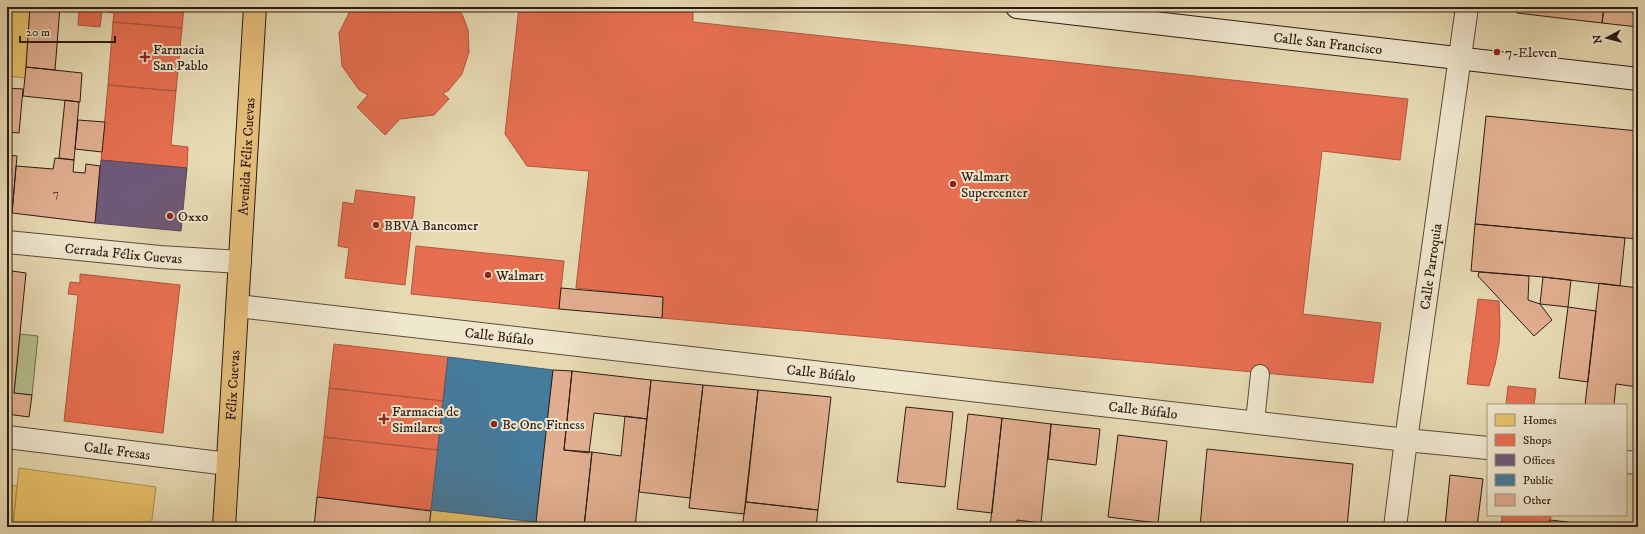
<svg xmlns="http://www.w3.org/2000/svg" width="1645" height="534" font-family="'IM FELL DW Pica',serif">
<style>
.green{fill:#b6c08c;stroke:#716e50}
.homes{fill:#e9c46a;stroke:#b09150}
.shops{fill:#e76f51;stroke:#af563e}
.offices{fill:#6d597a;stroke:#5a465b}
.public{fill:#457b9d;stroke:#3e5e74}
.building{fill:#e1af90;stroke:#2c1b13}
.lines{fill:none;stroke-linecap:round;stroke-linejoin:round}
.lane-casing{stroke:#5b4b3b;stroke-width:20}
.street-casing{stroke:#5b4b3b;stroke-width:24}
.secondary-casing{stroke:#2c1b13;stroke-width:24}
.primary-casing{stroke:#2c1b13;stroke-width:24}
.lane{stroke:#efe7ce;stroke-width:18}
.street{stroke:#efe7ce;stroke-width:22}
.secondary{stroke:#efe7ce;stroke-width:22}
.primary{stroke:#e4bd7a;stroke-width:22}
.poi-dot{fill:#8f2418;stroke:#efe7ce;stroke-width:1.5}
.labels{text-anchor:middle;stroke-width:4;stroke-linejoin:round;paint-order:stroke}
.number-label{font-size:12px;fill:#594032}
.street-label{font-size:14px;fill:#2c1b13;stroke:#efe7ce}
.poi-label{font-size:14px;fill:#2c1b13;stroke:#efe7ce;text-anchor:start}
</style>
<rect width="100%" height="100%" fill="#e7dab3"/>
<filter id="stains"><feTurbulence type="fractalNoise" baseFrequency=".005" numOctaves="4"/><feColorMatrix values="0 0 0 0 .2 0 0 0 0 .09 0 0 0 0 .02 0 0 0 .5 -.17"/></filter>
<radialGradient id="worn" r=".72"><stop offset=".6" stop-color="#630" stop-opacity="0"/><stop offset="1" stop-color="#630" stop-opacity=".3"/></radialGradient>
<path class="green" d="M20,334L38,336L32,395L14,393Z"/>
<path class="homes" d="M7,7H30L25,78L7,76Z
M7,271H12L7,318Z
M19,468L156,487L151,527H44L13,523Z
M7,485L17,486L13,527H7Z
M431,510L544,523L543,527H429Z
M18,524H21L44,527H18Z"/>
<path class="shops" d="M79,7H184L182,28L113,22L114,13L102,11L100,27L78,25Z
M352,7H457L463,16L468,30L469,52L462,74L448,91L443,93L449,99L434,115L400,119L385,135L357,107L368,95L359,90L342,66L339,33Z
M519,7H655L693,11V22L1408,99L1400,160L1322,151L1303,314L1381,323L1373,383L662,318L663,297L576,288L589,171L527,166L505,134Z
M113,22L182,28L176,91L108,85Z
M108,85L176,91L171,145L188,147L187,168L101,160Z
M356,190L415,197L405,285L345,278L349,248L338,246L343,202L354,204Z
M416,246L564,261L559,309L411,294Z
M80,274L180,285L163,433L64,421L78,295L68,294L70,282L80,283Z
M1478,299L1499,301L1500,323L1499,344L1495,365L1489,386L1467,384Z
M334,344L448,357L443,401L329,388Z
M1508,386L1536,389L1534,405H1506Z
M329,388L443,401L438,450L324,437Z
M324,437L438,450L431,510L317,497Z
M1502,515H1551L1550,527H1501Z"/>
<path class="offices" d="M101,160L187,168L181,231L95,223Z"/>
<path class="public" d="M448,357L553,370L536,522L431,510Z"/>
<path class="building" d="M30,7H60L55,70L26,67Z
M1518,7H1604L1602,23L1517,13Z
M1604,7H1638V27L1602,23Z
M26,67L82,73L80,102L23,96Z
M7,88L23,89L19,133L7,132Z
M65,100L79,102L74,160L59,158Z
M1486,116L1638,131V239L1475,224Z
M78,120L105,122L102,152L75,149Z
M7,155L17,156L12,213H7Z
M55,158L74,160L73,172L85,173L86,164L100,166L95,223L12,213L16,166L53,169Z
M1475,224L1625,238L1620,286L1543,277L1471,271Z
M12,271L26,273L14,393L32,395L29,417L7,414V318Z
M1479,272L1529,276L1528,300L1540,304L1552,320L1534,336L1478,276Z
M1543,277L1571,280L1568,307L1540,304Z
M1599,283L1638,288V387L1616,384L1614,405H1585Z
M561,288L663,297L662,318L559,309Z
M1568,307L1596,311L1588,382L1559,378Z
M553,370L572,371L564,450L592,452L584,527L536,522Z
M572,371L651,380L647,419L594,413L589,453L564,450Z
M651,380L703,385L690,498L639,492Z
M703,385L758,390L744,514L689,508Z
M758,390L831,397L818,510L746,502Z
M906,407L953,412L945,487L897,482Z
M968,414L1002,418L992,513L957,509Z
M625,416L647,419L635,527H584L592,452L621,456Z
M1002,418L1051,424L1041,523L1017,520V527H990Z
M1051,424L1100,429L1096,465L1048,459Z
M1118,435L1167,441L1158,523L1108,517Z
M1207,449L1353,464L1347,527H1200Z
M1450,475L1483,479L1477,527H1445Z
M317,497L431,511L429,527H314Z
M746,502L818,510L816,527H742Z
M1550,520L1568,522L1567,527H1550Z"/>
<g class="lines">
<g class="lane-casing">
<path id="lane" d="M1255,422L1260,374"/>
</g>
<g class="street-casing">
<g id="street">
<path id="s1" d="M7,242L160,257L240,262"/>
<path id="s2" d="M238,306L1406,440L1488,448"/>
<path id="s3" d="M7,437L228,464"/>
<path d="M1626,462L1638,463"/>
<path id="s4" d="M1395,527L1406,440L1467,7"/>
</g>
</g>
<g class="secondary-casing">
<g id="secondary">
<path id="s5" d="M1017,7L1638,79"/>
</g>
</g>
<g class="primary-casing">
<g id="primary">
<path id="s6" d="M224,527L255,7"/>
</g>
</g>
<use href="#lane" class="lane"/>
<use href="#street" class="street"/>
<use href="#secondary" class="secondary"/>
<use href="#primary" class="primary"/>
</g>
<g class="poi-dot">
<circle cx="1497" cy="52" r="4"/>
<path d="M143 51h4v4h4v4h-4v4h-4v-4h-4v-4h4z"/>
<circle cx="953" cy="184" r="4"/>
<circle cx="170" cy="216" r="4"/>
<circle cx="376" cy="225" r="4"/>
<circle cx="488" cy="275" r="4"/>
<path d="M382 413h4v4h4v4h-4v4h-4v-4h-4v-4h4z"/>
<circle cx="494" cy="424" r="4"/>
</g>
<g class="labels">
<g class="number-label">
<text x="56" y="197">7</text>
</g>
<g class="street-label">
<text dy="5" stroke="none"><textPath href="#s5" startOffset="313">Calle San Francisco</textPath></text>
<text dy="5" stroke="none"><textPath href="#s6" startOffset="371">Avenida Félix Cuevas</textPath></text>
<text dy="5" stroke="none"><textPath href="#s1" startOffset="117">Cerrada Félix Cuevas</textPath></text>
<text dy="5" stroke="none"><textPath href="#s4" startOffset="263">Calle Parroquia</textPath></text>
<text dy="5" stroke="none"><textPath href="#s2" startOffset="263">Calle Búfalo</textPath></text>
<text dy="5" stroke="none"><textPath href="#s2" startOffset="587">Calle Búfalo</textPath></text>
<text dy="5" stroke="none"><textPath href="#s6" startOffset="142">Félix Cuevas</textPath></text>
<text dy="5" stroke="none"><textPath href="#s2" startOffset="911">Calle Búfalo</textPath></text>
<text dy="5" stroke="none"><textPath href="#s3" startOffset="111">Calle Fresas</textPath></text>
</g>
<g class="poi-label">
<text x="153" y="54">Farmacia<tspan x="153" dy="16">San Pablo</tspan></text>
<text x="1505" y="57">7-Eleven</text>
<text x="961" y="181">Walmart<tspan x="961" dy="16">Supercenter</tspan></text>
<text x="178" y="221">Oxxo</text>
<text x="384" y="230">BBVA Bancomer</text>
<text x="496" y="280">Walmart</text>
<text x="392" y="416">Farmacia de<tspan x="392" dy="16">Similares</tspan></text>
<text x="502" y="429">Be One Fitness</text>
</g>
</g>
<rect width="1645" height="534" fill="none" stroke="#e7dab3" stroke-width="24"/>
<rect x="8" y="8" width="1629" height="518" fill="none" stroke="#2c1b13" stroke-width="2"/>
<rect x="12" y="12" width="1621" height="510" fill="none" stroke="#2c1b13"/>
<rect x="1487" y="404" width="140" height="112" fill="#efe7ce" stroke="#a19583"/>
<rect x="1495" y="414" width="20" height="12" fill="#e9c46a" stroke="#a19583"/>
<text x="1523" y="424" font-size="12" fill="#2c1b13">Homes</text>
<rect x="1495" y="434" width="20" height="12" fill="#e76f51" stroke="#a19583"/>
<text x="1523" y="444" font-size="12" fill="#2c1b13">Shops</text>
<rect x="1495" y="454" width="20" height="12" fill="#6d597a" stroke="#a19583"/>
<text x="1523" y="464" font-size="12" fill="#2c1b13">Offices</text>
<rect x="1495" y="474" width="20" height="12" fill="#457b9d" stroke="#a19583"/>
<text x="1523" y="484" font-size="12" fill="#2c1b13">Public</text>
<rect x="1495" y="494" width="20" height="12" fill="#e1af90" stroke="#a19583"/>
<text x="1523" y="504" font-size="12" fill="#2c1b13">Other</text>
<g transform="translate(1607 38) rotate(263)" stroke="#efe7ce" stroke-width="3" paint-order="stroke">
<path d="M0-3L7 15L0 10L-7 15Z" fill="#2c1b13"/>
<text y="-6" font-size="11" font-weight="bold" text-anchor="middle" fill="#2c1b13">N</text>
</g>
<path d="M20 36v6h95v-6" fill="none" stroke="#2c1b13" stroke-width="2"/>
<text x="26" y="36" font-size="12" fill="#2c1b13" stroke="#efe7ce" stroke-width="3" paint-order="stroke">20 m</text>
<rect width="100%" height="100%" filter="url(#stains)"/>
<rect width="100%" height="100%" fill="url(#worn)"/>
</svg>
